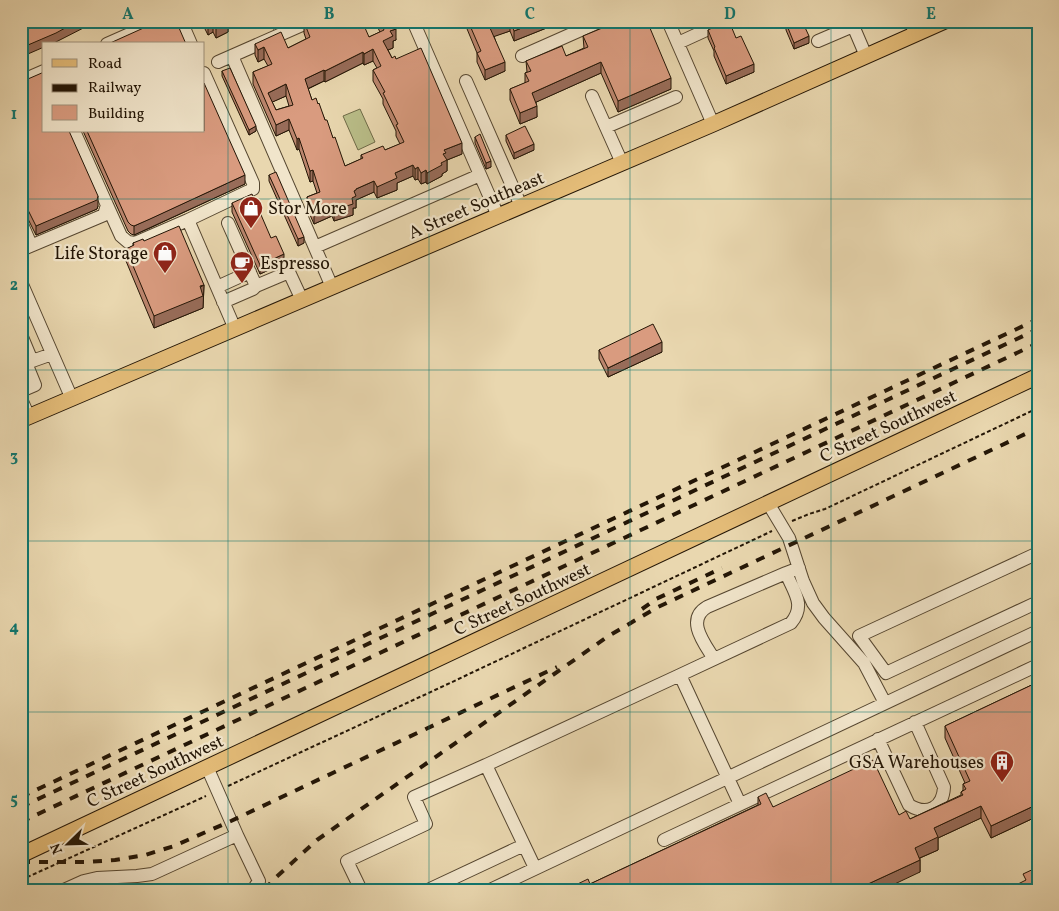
<svg xmlns="http://www.w3.org/2000/svg" width="1059" height="911" font-family="Vollkorn,serif">
<style>
.green{fill:#b9bd88;stroke:#6e6a47}
.lines{fill:none;stroke-linecap:round;stroke-linejoin:round}
.minor-casing{stroke:#554630;stroke-width:14}
.major-casing{stroke:#241606;stroke-width:17}
.path{stroke:#241606;stroke-width:2;stroke-dasharray:4 2.5;stroke-linecap:butt}
.minor{stroke:#f1e5cb;stroke-width:12}
.major{stroke:#e4bc78;stroke-width:15}
.rail{stroke:#241606;stroke-width:4;stroke-dasharray:9 9;stroke-linecap:butt}
.wall{fill:#bb856d;stroke:#241606;fill-rule:evenodd}
.shaded-wall{fill:#986c59;stroke:#241606}
.building{fill:#d99b7f;stroke:#241606;fill-rule:evenodd}
.grid{fill:none;stroke:#0f766e;stroke-width:1;stroke-opacity:0.55}
.labels{text-anchor:middle;stroke-width:4.5;stroke-linejoin:round;paint-order:stroke}
.street-label{font-size:18px;fill:#241606;stroke:#f1e5cb}
.poi-label{font-size:18px;fill:#241606;stroke:#f1e5cb;text-anchor:start}
.neatline{fill:none;stroke:#0f766e;stroke-width:2}
.grid-label{font-size:16px;text-anchor:middle;font-weight:bold;fill:#0f766e}
</style>
<rect width="100%" height="100%" fill="#e9d7af"/>
<filter id="stains"><feTurbulence type="fractalNoise" baseFrequency=".004" numOctaves="4"/><feColorMatrix values="0 0 0 0 .2 0 0 0 0 .09 0 0 0 0 .02 0 0 0 .5 -.17"/></filter>
<radialGradient id="worn" r=".72"><stop offset=".6" stop-color="#630" stop-opacity="0"/><stop offset="1" stop-color="#630" stop-opacity=".3"/></radialGradient>
<path class="green" d="M360,109L375,142L358,150L343,116Z"/>
<g class="lines">
<g class="minor-casing">
<path id="minor" d="M181,21L191,44
M413,21L498,216
M668,21L713,124
M851,21L866,56
M910,21L916,34
M818,41L853,26
M678,43L726,21
M107,44L159,21
M232,56L332,287
M522,56L601,21
M218,62L311,21
M21,81L44,71
M466,81L521,206
M592,96L622,163
M606,127L676,97
M107,205L121,236L128,242L135,243L188,220L235,329
M188,220L253,189V183L204,73
M21,222L31,245
M228,223L256,286L289,272L302,300
M315,247L480,175
M21,250L104,215L107,205L74,131
M21,282L72,399
M217,287L250,272
M223,302L253,289L256,286
M22,337L32,361
M21,365L52,354
M21,391L35,385L26,363
M21,399L29,417
M768,503L789,538L803,581L813,603L824,618L864,663L885,703
M1038,553L859,636L886,673L1038,602
M714,659C705,644 685,620 707,607L786,573
M680,675L791,623C806,605 794,592 786,573L799,568
M878,739L909,805C927,816 943,808 944,787L915,722
M486,765L680,675L740,804
M237,835L259,881L253,890
M664,840L1038,665
M64,890L84,881L97,878L137,876L152,874L237,835L207,767
M361,890L347,861L426,824L414,797L486,765L535,868
M428,890L524,845
M490,890L1038,631"/>
</g>
<g class="major-casing">
<path id="major" d="M21,420L713,124L945,21
M21,855L1038,376"/>
</g>
<path class="path" d="M792,521L809,514L825,509L1038,408
M228,786L450,683L772,531
M21,880L206,796"/>
<use href="#minor" class="minor"/>
<use href="#major" class="major"/>
<path class="rail" d="M642,609L656,599L722,568
M21,797L1038,319
M21,807L1038,329
M21,822L1038,343
M21,862H86L115,860L145,855L174,846L231,821L557,667
M265,890L272,881L317,840L607,637L656,608L1038,428"/>
</g>
<path class="wall" d="M201,21H243L228,28V32L216,38L213,32L208,35Z
M270,21H290L273,29Z
M378,21H392L396,40L393,41V48L388,50L392,58L396,59L462,154L447,160V171L442,174V176L427,184L426,182L421,184L418,179L415,180L413,176L397,183V190L377,198L374,192L356,200V208H353V215L334,221L332,216L314,224L307,208V197L317,193L313,181L310,182L299,149L297,150L289,130L276,136L253,84V72L268,66L264,59L258,62L255,55V44L288,48L306,39L304,33V22L339,28L369,37L380,32L378,28ZM373,61L377,68L373,70V81L383,99V104L396,131V136L400,144L385,150L361,155V159L345,166L333,138L318,104L312,100L308,89L324,81L325,82L363,63L364,65ZM286,96L289,106L276,110L272,102Z
M465,21H549V27L514,41L510,31L494,36L505,71L485,80L477,62V53L465,24Z
M869,21H887L872,28Z
M786,23L809,43L794,49L786,30Z
M708,30L736,38L754,72L726,84L714,56V51L708,38Z
M583,36L671,89L618,112L601,73L536,102L537,117L520,124L510,100V89L525,83V73L527,72L526,61L566,56L584,48Z
M222,71L256,131L249,135L222,76Z
M21,82L98,206L97,209L36,235L28,219L25,215L21,206Z
M83,131H204L245,184L150,228L134,235L131,234L128,231Z
M506,135L534,150L514,159L506,141Z
M475,137L491,167L486,169L475,143Z
M269,175L304,243L298,246L269,181Z
M232,203L271,238L284,263L260,274L232,212Z
M144,241L204,285L203,308L154,328L126,261V249L133,246V243Z
M599,350L662,352L608,377L599,359Z
M1038,682V816L991,838L981,818L938,838V850L920,858V872L590,884L758,805V797L773,807L899,815L910,819L961,795V792L963,790V784L965,783L945,738V726Z"/>
<path class="shaded-wall" d="M78,21H97L52,44H44V47L21,57V48Z
M213,21V32L208,35V24Z
M226,21H243L228,28V32L216,38V26Z
M273,21H290L273,29Z
M510,21V31L490,38V28Z
M540,21H549V27L514,41V31Z
M872,21H887L872,28Z
M396,29V40L393,41V48L383,52V41L390,31Z
M809,36V43L794,49V43Z
M264,47V59L258,62V50Z
M373,49V61L364,65V54Z
M363,52V63L325,82V71Z
M505,62V71L485,80V70Z
M601,62V73L532,104V93Z
M754,64V72L726,84V76Z
M324,70V81L305,90V79Z
M671,78V89L618,112V101Z
M286,84V96L268,104V93Z
M537,106V117L520,124V113Z
M289,119V130L276,136V125Z
M256,126V131L249,135V130Z
M299,138V149L297,150V139Z
M462,143V154L447,160V171L442,174V176L427,184V173L441,163L444,150Z
M534,144V150L514,159V153Z
M491,161V167L486,169V163Z
M413,165V176L397,183V190L377,198V187L395,173Z
M418,167V179L415,180V169Z
M313,170V181L310,182V171Z
M426,170V182L421,184V173Z
M245,175V184L134,235V226Z
M374,181V192L356,200V208H353V215L334,221V210L352,198L354,191L356,189Z
M98,196V206L97,209L36,235V226Z
M332,205V216L314,224V213Z
M304,237V243L298,246V239Z
M284,254V263L260,274V265Z
M204,285L203,308L154,328V316Z
M662,342V352L608,377V368Z
M24,372V381L21,382V373Z
M1038,804V816L991,838V826Z
M981,806V818L938,838V850L915,860V848L934,828Z
M920,860V872L882,890H855Z"/>
<path class="building" d="M21,21H78L56,33L21,48Z
M159,21H176L186,44H108Z
M213,21H226L216,26Z
M305,21H336L339,28L353,21H362L369,37L384,30L380,21H392L396,29L390,31L393,36L383,41L392,58L395,56L396,59L421,48L462,143L444,150L446,153L443,154L447,160L441,163L442,165L427,173L426,170L421,173L418,167L415,169L413,165L395,173L397,178L377,187L374,181L356,189V190L354,191L356,196L352,198L353,204L334,210L332,205L314,213L307,197L320,192L313,170L310,171L299,138L297,139L289,119L276,125L253,72L272,64L264,47L258,50L255,44L281,32L288,48L310,37L304,22ZM373,49L381,66L373,70L385,92L383,93L398,124L396,125L404,142L385,150L383,146L361,155L363,158L345,166L335,137L333,138L327,120H325L319,103L318,104L316,98L312,100L305,79L324,70L325,71L363,52L364,54ZM286,84L293,105L276,110L268,93Z
M468,21H509L490,28L505,62L485,70L477,53L481,51Z
M510,21H540L514,31Z
M619,21H647L671,78L618,101L601,62L532,93L537,106L520,113L510,89L529,81L525,73L531,71L526,61L562,46L566,56L588,47L583,36Z
M727,21H729L736,38L741,36L754,64L726,76L714,48L715,47L708,30Z
M791,21H802L809,36L794,43L786,23Z
M230,68L256,126L249,130L222,71Z
M44,72V131H69L98,196L97,200L36,226L28,210L25,206L21,197V82Z
M204,83L245,175L150,219L134,226L131,225L128,222L87,131H204Z
M525,126L534,144L514,153L506,135Z
M480,134L491,161L486,163L475,137Z
M276,172L304,237L298,239L269,175Z
M252,194L271,238L276,236L284,254L260,265L232,203Z
M179,226L204,285L200,286L203,296L154,316L126,249L134,245L133,243L143,239L144,241Z
M653,324L662,342L608,368L599,350Z
M21,364L24,372L21,373Z
M1038,682V804L991,826L981,806L934,828L938,837L915,848L920,860L855,890H565L588,879L590,884L761,804L758,797L766,793L773,807L873,760L899,815L906,811L910,819L963,795L961,792L966,789L963,784L970,781L945,726Z
M1038,867V890H1006L1026,880L1023,874Z"/>
<path class="grid" d="M228,21V890M429,21V890M630,21V890M831,21V890M21,199H1038M21,370H1038M21,541H1038M21,712H1038"/>
<defs>
<g id="shop-pin" transform="scale(1.25)"><path d="M0 17L-7.5 6A9.5 9.5 0 1 1 7.5 6Z" fill="#8f2418" stroke="#f1e5cb"/><path d="M-5-2.5h2.3a2.7 3.5 0 0 1 5.4 0H5L5.5 6h-11ZM-1.5-2.5h3a1.5 2.3 0 0 0-3 0Z" fill="#fff"/></g>
<g id="cafe-pin" transform="scale(1.25)"><path d="M0 17L-7.5 6A9.5 9.5 0 1 1 7.5 6Z" fill="#8f2418" stroke="#f1e5cb"/><path d="M-5.5-4.5H6V0H3Q3 3.5 0 3.5H-2.5Q-5.5 3.5-5.5 0ZM3-3.2v2h1.7v-2ZM-6 4.5H4V6H-6Z" fill="#fff"/></g>
<g id="building-pin" transform="scale(1.25)"><path d="M0 17L-7.5 6A9.5 9.5 0 1 1 7.5 6Z" fill="#8f2418" stroke="#f1e5cb"/><path d="M-4-6H4V6H1V3H-1V6H-4ZM-2.5-4.3h1.7v1.8h-1.7ZM.8-4.3h1.7v1.8H.8ZM-2.5-1h1.7V.8h-1.7ZM.8-1h1.7V.8H.8Z" fill="#fff"/></g>
</defs>
<g fill-rule="evenodd">
<use href="#shop-pin" x="251" y="208"/>
<use href="#shop-pin" x="165" y="253"/>
<use href="#cafe-pin" x="242" y="263"/>
<use href="#building-pin" x="1002" y="762"/>
</g>
<g class="labels">
<g class="street-label">
<text transform="translate(476 205) rotate(-23)" y="6">A Street Southeast</text>
<text transform="translate(888 426) rotate(-25)" y="6">C Street Southwest</text>
<text transform="translate(522 599) rotate(-25)" y="6">C Street Southwest</text>
<text transform="translate(155 771) rotate(-25)" y="6">C Street Southwest</text>
</g>
<g class="poi-label">
<text x="268" y="214">Stor More</text>
<text x="148" y="259" text-anchor="end">Life Storage</text>
<text x="260" y="269">Espresso</text>
<text x="984" y="768" text-anchor="end">GSA Warehouses</text>
</g>
</g>
<rect width="1059" height="911" fill="none" stroke="#e9d7af" stroke-width="55"/>
<rect x="42" y="42" width="162" height="90" fill="#f1e5cb" stroke="#9f927c"/>
<rect x="52" y="59" width="25" height="8" fill="#e4bc78" stroke="#9f927c"/>
<text x="88" y="68" font-size="15" fill="#241606">Road</text>
<rect x="52" y="84" width="25" height="8" fill="#241606" stroke="#9f927c"/>
<text x="88" y="92" font-size="15" fill="#241606">Railway</text>
<rect x="52" y="105" width="25" height="15" fill="#d99b7f" stroke="#9f927c"/>
<text x="88" y="118" font-size="15" fill="#241606">Building</text>
<g transform="translate(68 844) rotate(247)" stroke="#f1e5cb" stroke-width="4" paint-order="stroke">
<path d="M0-4L9 19L0 12L-9 19Z" fill="#241606"/>
<text y="-8" font-size="14" font-weight="bold" text-anchor="middle" fill="#241606">N</text>
</g>
<rect x="28" y="28" width="1004" height="856" class="neatline"/>
<g class="grid-label">
<text x="128" y="19">A</text>
<text x="329" y="19">B</text>
<text x="530" y="19">C</text>
<text x="730" y="19">D</text>
<text x="931" y="19">E</text>
<text x="14" y="119">1</text>
<text x="14" y="290">2</text>
<text x="14" y="461">3</text>
<text x="14" y="632">4</text>
<text x="14" y="804">5</text>
</g>
<rect width="100%" height="100%" filter="url(#stains)"/>
<rect width="100%" height="100%" fill="url(#worn)"/>
</svg>
